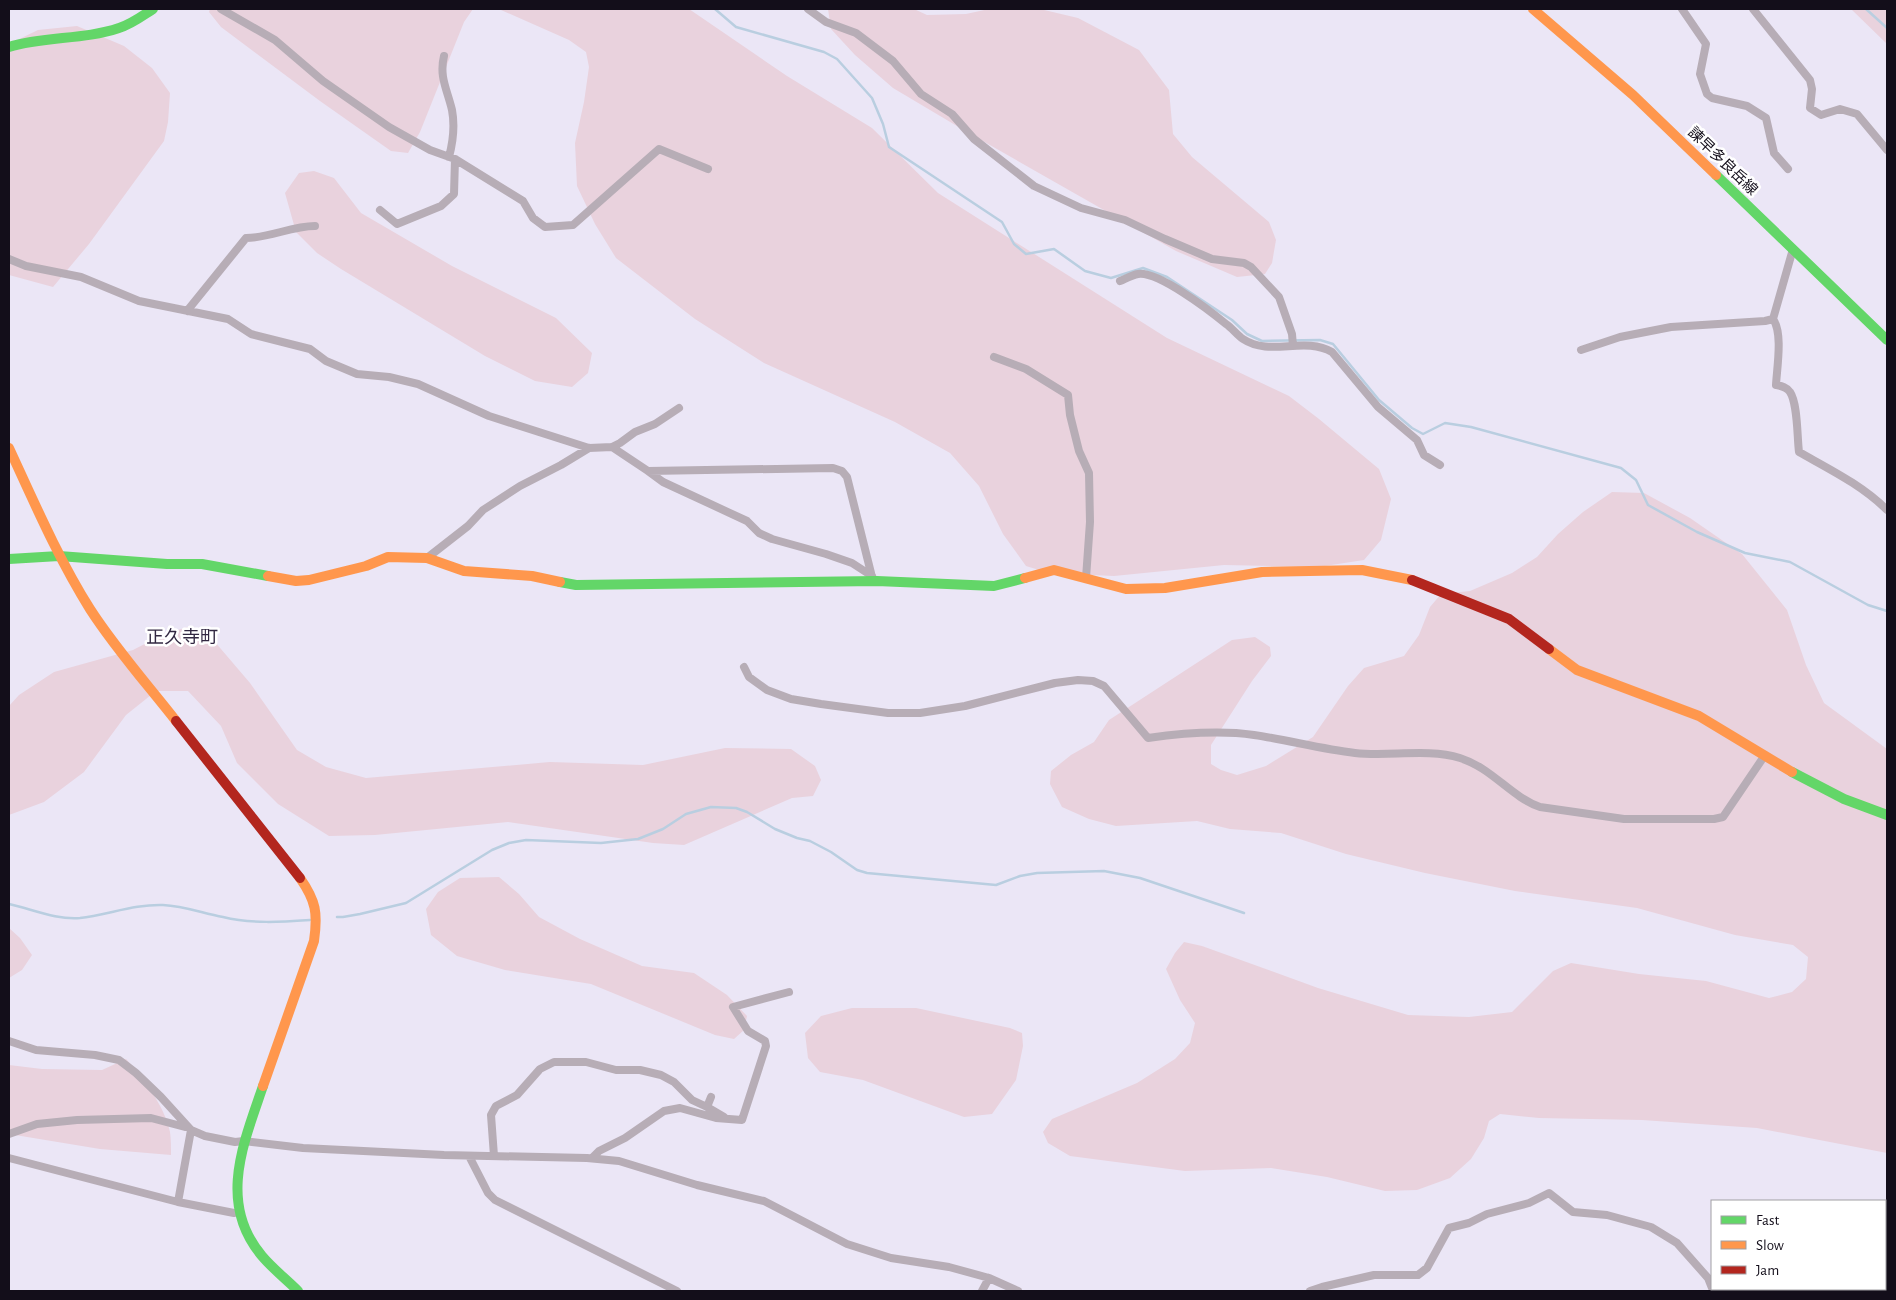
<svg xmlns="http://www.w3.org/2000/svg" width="1896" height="1300" font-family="'Alegreya Sans','Noto Sans JP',sans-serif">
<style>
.green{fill:#e9d2dd}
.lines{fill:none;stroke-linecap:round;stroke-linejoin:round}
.stream{stroke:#b9cee0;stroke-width:2.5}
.street{stroke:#b7adb6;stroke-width:8}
.fast{stroke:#63d668;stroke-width:10}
.slow{stroke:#ff974d;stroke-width:10}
.jam{stroke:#b3261e;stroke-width:10}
.labels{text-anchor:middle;stroke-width:5;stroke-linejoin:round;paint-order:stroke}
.street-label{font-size:15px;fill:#130e1a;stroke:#fff}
.quarter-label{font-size:18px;fill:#322842;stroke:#fff}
</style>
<rect width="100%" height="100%" fill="#ebe6f6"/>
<path class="green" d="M210,9H689L787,76L872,128L938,193L1167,338L1289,396L1319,419L1379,469L1391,499L1381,540L1364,560L1318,567L1224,565L1114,576L1049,573L1026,566L1003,534L979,486L950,453L895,422L764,363L695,319L616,258L595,224L577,186L575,143L584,102L589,67L586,52L569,40L501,10L473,9L464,22L420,132L408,153L391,151L320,101L221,27L209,12Z
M828,9H914L927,15L966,14L989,9H1040L1078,18L1139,50L1169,90L1173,134L1192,157L1269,222L1276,240L1272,263L1265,274L1237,277L1176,251L967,132L893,88L855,55L831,29Z
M1851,9H1887V44Z
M77,26L124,46L152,68L170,93L168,122L164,141L89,244L53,287L9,275V44L38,30Z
M314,171L334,178L361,213L452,266L556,318L592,353L588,373L572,387L535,381L485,356L341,269L317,253L296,232L285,193L299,173Z
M1612,492L1644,493L1690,518L1742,554L1787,610L1806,665L1824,703L1887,749V1153L1757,1128L1642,1120L1539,1118L1500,1114L1489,1121L1484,1138L1471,1159L1450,1178L1417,1190L1385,1191L1327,1177L1271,1168L1185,1171L1070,1156L1048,1143L1043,1132L1052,1119L1137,1083L1175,1059L1190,1043L1195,1023L1180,1000L1166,969L1175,953L1184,942L1202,946L1318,988L1408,1015L1469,1017L1512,1012L1553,971L1571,963L1639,974L1706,981L1769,998L1792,992L1806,979L1808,957L1793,945L1735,935L1637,908L1515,891L1425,873L1346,854L1281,833L1230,829L1197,821L1116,826L1089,819L1062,807L1050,784L1051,771L1071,755L1094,742L1109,720L1232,640L1255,637L1270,647L1271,656L1252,681L1211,745V764L1221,770L1237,775L1266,766L1313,737L1348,686L1364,668L1404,656L1419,635L1430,607L1441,594L1470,591L1512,573L1537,557L1558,534L1583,512Z
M191,626L215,642L250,683L297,750L326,767L366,778L550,762L643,765L725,748L791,749L815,766L821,780L813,796L792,798L684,845L653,843L508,822L375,835L329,836L278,804L237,763L221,726L188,691H156L126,715L84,772L44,802L9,815V706L19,695L54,672L133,650L162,635Z
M499,877L519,894L539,917L580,939L642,966L694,973L727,995L747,1016L744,1030L734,1039L715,1035L591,984L505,970L457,956L431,935L426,909L438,892L460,878Z
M9,928L20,938L32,955L22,970L9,978Z
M852,1008H916L1010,1028L1022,1033L1023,1046L1016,1080L992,1114L964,1117L863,1080L820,1072L808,1058L805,1033L821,1016Z
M126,1059C143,1077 165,1107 170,1132C171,1139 171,1148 171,1155L100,1149L9,1134V1065L42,1069L102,1070Z"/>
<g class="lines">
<path class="stream" d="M715,9L736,27L824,52L837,59L872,98L883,124L889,147L1002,222L1014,244L1026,254L1054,249L1085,271L1111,278L1143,268L1167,277L1232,320L1247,334L1262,341L1320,340L1333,344L1379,400L1412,428L1423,434L1445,423L1471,427L1621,468L1636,480L1648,505L1697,532L1745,553L1790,562L1868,605L1887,611
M1866,9L1887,28
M9,904C32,909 56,920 80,918C107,915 135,904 163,905C184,906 202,913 223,917C252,924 281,922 310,920
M337,917H343L360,914L406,903L492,850L509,843L526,840L601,843L638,839L663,829L686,814L711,807L736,808L747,812L775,829L797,838L810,841L831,852L857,870L867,873L996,885L1020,876L1037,873L1104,871L1140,878L1244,913"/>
<path class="street" d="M221,9L275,40L323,81L389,127L430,150L455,159L523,201L533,218L545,227L573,225L659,149L708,169
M808,9L826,22L856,33L893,61L921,94L952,114L974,139L1034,186L1081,208L1125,220L1165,239L1212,259L1244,263L1251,267L1279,297L1292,334L1293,346
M1682,9L1706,44L1700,74L1707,94L1712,98L1747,106L1766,118L1774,153L1788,169
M1753,9L1810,80L1812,89L1810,108L1821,115L1840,109L1857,114L1887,150
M444,56C439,77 447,89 452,110C455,126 453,142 449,157
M380,210L397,224L441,206L454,194L455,159
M1793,249L1773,319C1783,333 1777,367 1776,385C1781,386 1787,387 1790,392C1798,404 1797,437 1799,452C1829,469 1862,485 1887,510
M9,259L26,266L81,277L139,301L228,319L251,334L310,349L326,361L357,374L389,377L418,384L489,416L589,448L612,447L620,443L635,432L655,424L679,408
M1120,281C1125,279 1132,275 1138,274C1158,271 1209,310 1226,324C1232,328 1237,335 1243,339C1270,357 1304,336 1332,352L1378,407L1417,440L1424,455L1440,465
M187,311L246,238C270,238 291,226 315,226
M1581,350L1620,337L1671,327L1765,321L1773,319
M994,357L1026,369L1068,395L1070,415L1079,451L1089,473L1090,522L1086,578
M612,447L648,471
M427,558L468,526L483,510L520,486L561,465L589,448
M872,576L852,563L826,554L772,539L759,533L747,521L663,482L648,471L833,468L842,471L847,477L873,581
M744,667L749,677L767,690L791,699L821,704L888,713H920L965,706L1055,683L1078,680L1093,681L1104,686L1148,738C1183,733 1219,730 1254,735C1288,740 1321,749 1355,753C1389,757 1427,748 1460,758C1492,768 1511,797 1540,807L1624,819H1714L1723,817L1765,755
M9,1041L36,1050L95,1055L119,1060L136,1073L161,1097L191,1130L205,1136L235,1142L244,1141L303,1148L444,1155L587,1158L619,1161L697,1185L764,1201L847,1244L891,1258L949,1267L989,1278L1018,1291
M711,1097L707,1107L724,1117
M9,1134L37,1124L77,1120L151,1118L185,1127
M469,1156L488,1193L495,1200L677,1291
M494,1156L491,1115L496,1106L517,1095L540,1069L554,1062H586L616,1070H640L661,1075L674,1082L692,1100L707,1107
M9,1158L178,1202L234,1213
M592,1158L599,1151L625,1138L664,1111L680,1108L716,1118L742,1120L766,1046L765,1041L748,1031L733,1007L789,992
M178,1202L191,1130
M982,1291L989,1278
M1310,1291L1322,1287L1374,1275H1418L1427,1268L1449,1228L1469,1223L1487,1214L1529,1203L1549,1193L1573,1212L1607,1215L1651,1227L1677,1243L1708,1278L1712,1288"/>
<path class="fast" d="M9,47C45,36 84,40 119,28C132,24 142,16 153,9
M1716,175L1887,340
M9,559L59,556L167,564H202L268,576
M560,582L576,585L877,581L994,586L1025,578
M1792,772L1844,799L1887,815
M263,1086C244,1142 217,1203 262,1256C273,1269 286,1279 298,1291"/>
<path class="slow" d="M1533,9L1633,95L1716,175
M9,448C34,502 58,558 90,609C115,648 147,684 176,721
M268,576L296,581L309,580L366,566L388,557L427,558L464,571L532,576L560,582
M1025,578L1054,570L1126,589L1165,588L1262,572L1362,570L1412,580
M1549,649L1577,670L1699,716L1792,772
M263,1086L314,941C318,913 316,901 300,878"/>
<path class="jam" d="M1412,580L1509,619L1549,649
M176,721L300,878"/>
</g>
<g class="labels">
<g class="street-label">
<text transform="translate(1723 161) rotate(44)" y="5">諫早多良岳線</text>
</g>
<g class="quarter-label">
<text x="182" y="643">正久寺町</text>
</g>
</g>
<rect width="1896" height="1300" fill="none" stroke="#130e1a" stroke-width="20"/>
<rect x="1711" y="1200" width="175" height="90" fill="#ffffff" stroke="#a19fa3"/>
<rect x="1721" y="1216" width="25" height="8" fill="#63d668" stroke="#a19fa3"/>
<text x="1756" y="1225" font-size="15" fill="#130e1a">Fast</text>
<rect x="1721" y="1241" width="25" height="8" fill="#ff974d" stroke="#a19fa3"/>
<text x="1756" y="1250" font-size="15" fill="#130e1a">Slow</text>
<rect x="1721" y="1266" width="25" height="8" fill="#b3261e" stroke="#a19fa3"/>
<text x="1756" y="1275" font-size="15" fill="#130e1a">Jam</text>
</svg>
